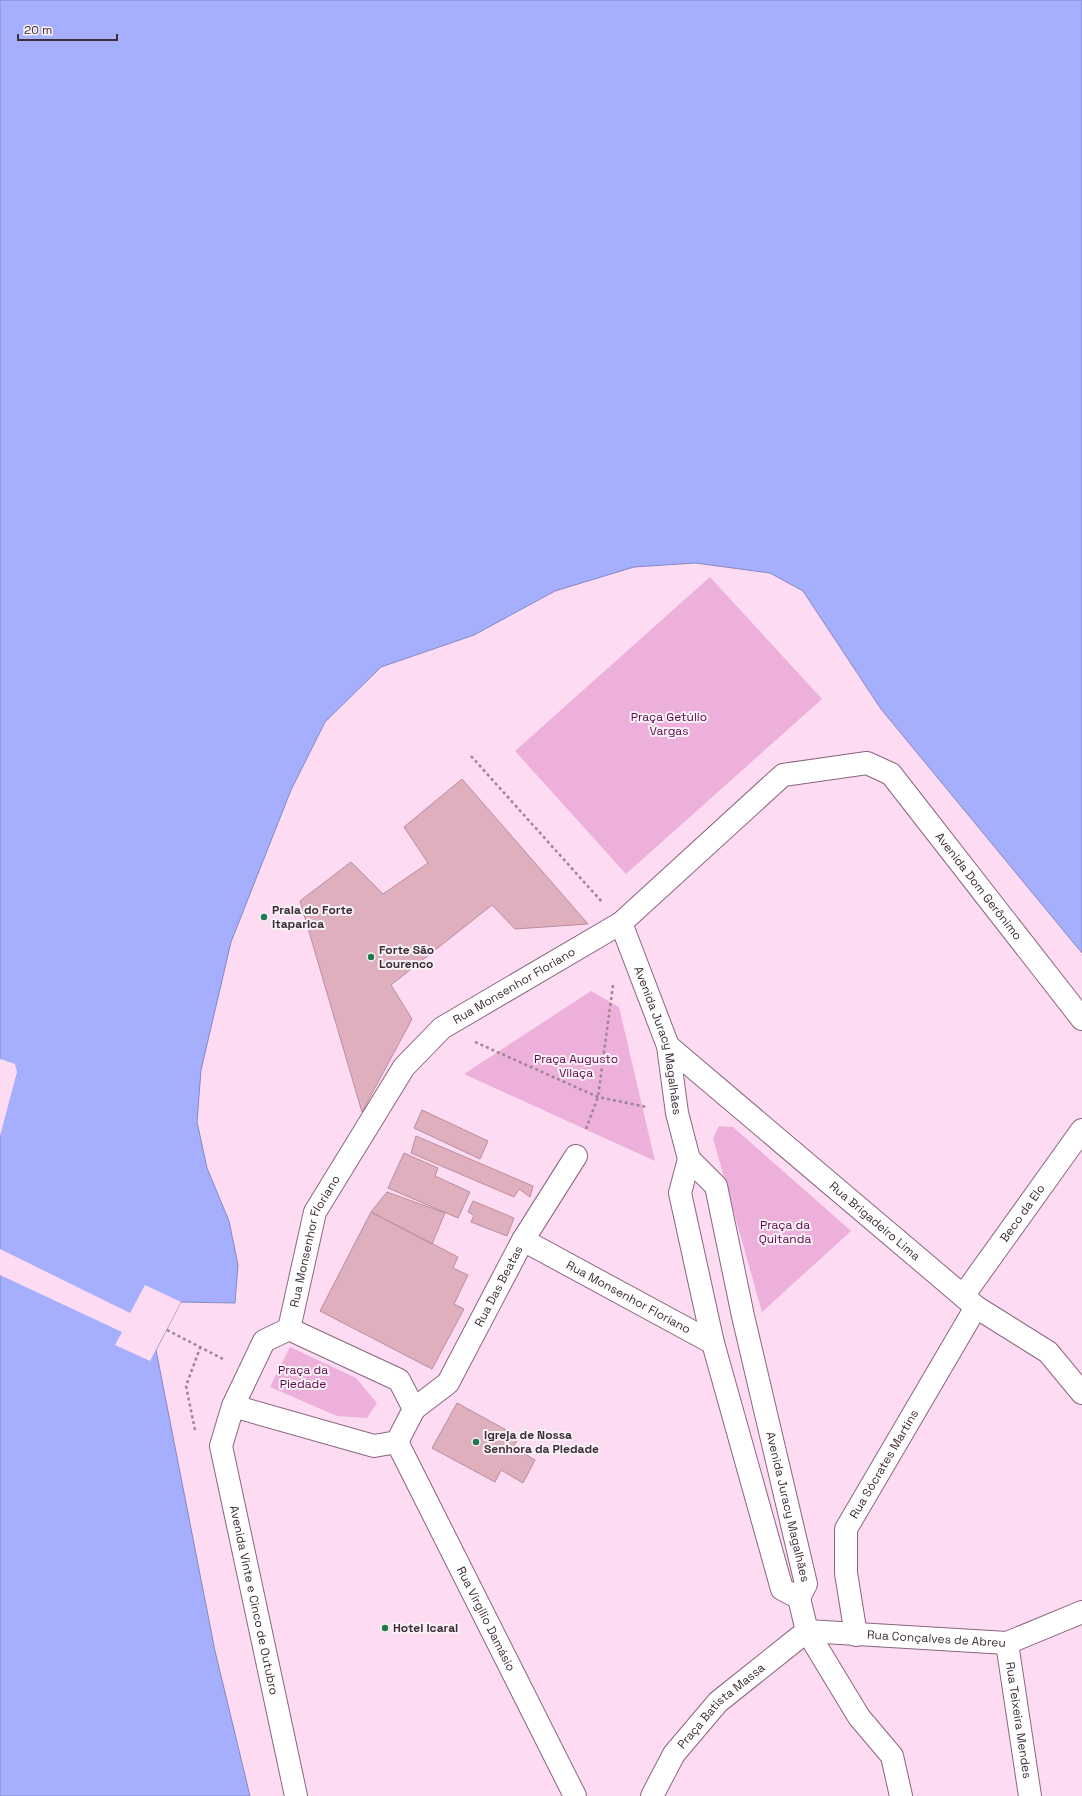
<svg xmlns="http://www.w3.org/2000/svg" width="1082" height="1796" font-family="'Space Grotesk',sans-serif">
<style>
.green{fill:#ecb0da}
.water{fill:#a5affd;stroke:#8688c2}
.pier{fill:#fddbf2}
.building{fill:#e0afbe;stroke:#bc8d9c}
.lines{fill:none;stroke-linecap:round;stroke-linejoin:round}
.minor-casing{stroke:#8a657f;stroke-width:24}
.path{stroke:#9e8596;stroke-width:2.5;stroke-dasharray:3 3;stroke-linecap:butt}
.minor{stroke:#fff;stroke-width:22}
.poi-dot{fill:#1e794e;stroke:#f9f1f6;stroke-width:1.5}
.labels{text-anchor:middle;stroke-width:4;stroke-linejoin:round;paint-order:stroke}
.park-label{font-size:12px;fill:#5d074d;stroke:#f9f1f6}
.street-label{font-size:12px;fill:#3d2d38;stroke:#f9f1f6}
.poi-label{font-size:12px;font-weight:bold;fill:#3d2d38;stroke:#f9f1f6;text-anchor:start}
</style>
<rect width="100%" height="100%" fill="#fddbf2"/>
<path class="green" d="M710,577L822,699L626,874L515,751Z
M591,991L619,1007L655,1161L464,1074Z
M719,1126L733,1127L851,1231L762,1312L713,1138Z
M290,1347L356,1378L377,1403L367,1418L337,1416L270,1387Z"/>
<path class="water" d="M0,0H1082V953L881,709L803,591L770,573L695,563L634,567L555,591L474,635L381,667L325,722L291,790L231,942L201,1070L197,1122L207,1168L229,1221L238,1265L235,1303L181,1302L156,1350L215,1651L250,1796H0Z"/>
<path class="pier" d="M0,1059L15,1064L17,1072L0,1136Z
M0,1249L130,1313L145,1285L181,1302L150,1361L115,1345L122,1332L0,1275Z"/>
<path class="building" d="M462,779L588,924L515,929L492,905L391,985L412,1019L362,1112L300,901L351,862L383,894L428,863L404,827Z
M422,1110L488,1141L480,1159L414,1128Z
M416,1136L533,1186L530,1197L519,1189L514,1197L411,1153Z
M404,1153L438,1168L435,1176L470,1192L458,1218L388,1188Z
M387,1192L445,1213L432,1244L371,1212Z
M473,1201L514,1218L507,1236L471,1222L474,1215L468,1212Z
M371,1212L458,1257L453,1268L468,1275L454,1304L464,1309L432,1369L320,1311Z
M457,1403L519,1437L513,1447L535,1460L523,1483L501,1470L495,1482L432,1448Z"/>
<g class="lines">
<g class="minor-casing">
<g id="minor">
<path id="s1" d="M621,923L668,1046L677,1113L689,1159L680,1193L713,1343L782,1589L799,1598"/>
<path id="s2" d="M668,1046L976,1307L1048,1352L1082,1393"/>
<path id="s3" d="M689,1159L716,1186L743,1316L806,1584L799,1598"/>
<path id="s4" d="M523,1240L713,1343"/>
<path id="s5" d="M963,1296L1082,1130"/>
<path id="s6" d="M289,1329L315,1212L404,1067L442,1028L621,923L783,775L867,763L891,774L1082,1019"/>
<path id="s7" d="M233,1406L374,1446L397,1442L414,1409L399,1380L289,1329L264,1341L233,1406L221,1446L296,1796"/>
<path id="s8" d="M414,1409L448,1383L523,1240L576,1156"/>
<path id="s9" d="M397,1442L575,1796"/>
<path d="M799,1598L807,1631L859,1717L892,1756L901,1796"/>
<path id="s10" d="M856,1635L846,1573V1529L976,1307"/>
<path id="s11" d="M1007,1643L1030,1796"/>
<path id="s12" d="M652,1796L674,1754L718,1702L807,1631L1007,1643L1082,1612"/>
</g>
</g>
<path class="path" d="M471,756L602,902
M475,1042L598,1097L647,1107
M586,1129L598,1097L613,985
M167,1330L223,1359
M195,1430L186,1386L200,1348"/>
<use href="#minor" class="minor"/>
</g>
<g class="poi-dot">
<circle cx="264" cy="917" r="4"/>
<circle cx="371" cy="957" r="4"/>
<circle cx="476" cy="1442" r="4"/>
<circle cx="385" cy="1628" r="4"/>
</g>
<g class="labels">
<g class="park-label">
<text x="669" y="721">Praça Getúlio<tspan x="669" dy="14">Vargas</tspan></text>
<text x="576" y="1063">Praça Augusto<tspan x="576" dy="14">Vilaça</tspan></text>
<text x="785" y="1229">Praça da<tspan x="785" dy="14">Quitanda</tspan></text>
<text x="303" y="1374">Praça da<tspan x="303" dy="14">Piedade</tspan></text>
</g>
<g class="street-label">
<text dy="4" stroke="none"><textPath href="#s6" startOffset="1025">Avenida Dom Gerônimo</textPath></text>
<text dy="4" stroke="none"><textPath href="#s6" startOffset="428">Rua Monsenhor Floriano</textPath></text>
<text dy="4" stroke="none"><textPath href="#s1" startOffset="124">Avenida Juracy Magalhães</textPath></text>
<text dy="4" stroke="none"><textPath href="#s5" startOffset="102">Beco da Elo</textPath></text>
<text dy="4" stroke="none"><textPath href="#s2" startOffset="271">Rua Brigadeiro Lima</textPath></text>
<text dy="4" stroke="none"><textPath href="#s6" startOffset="92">Rua Monsenhor Floriano</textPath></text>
<text dy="4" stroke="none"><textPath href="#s8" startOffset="152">Rua Das Beatas</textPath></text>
<text dy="4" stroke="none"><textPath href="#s4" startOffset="120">Rua Monsenhor Floriano</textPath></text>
<text dy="4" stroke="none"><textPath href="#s10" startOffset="182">Rua Sócrates Martins</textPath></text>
<text dy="4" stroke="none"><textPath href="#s3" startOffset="367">Avenida Juracy Magalhães</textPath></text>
<text dy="4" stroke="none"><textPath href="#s7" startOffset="660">Avenida Vinte e Cinco de Outubro</textPath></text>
<text dy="4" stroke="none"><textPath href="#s9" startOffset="198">Rua Virgilio Damásio</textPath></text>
<text dy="4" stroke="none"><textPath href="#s12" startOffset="359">Rua Conçalves de Abreu</textPath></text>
<text dy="4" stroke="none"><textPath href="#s12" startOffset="115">Praça Batista Massa</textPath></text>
<text dy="4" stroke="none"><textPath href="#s11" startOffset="78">Rua Teixeira Mendes</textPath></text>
</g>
<g class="poi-label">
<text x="272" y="914">Praia do Forte<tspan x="272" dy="14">Itaparica</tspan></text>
<text x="379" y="954">Forte São<tspan x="379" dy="14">Lourenco</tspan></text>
<text x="484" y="1439">Igreja de Nossa<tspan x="484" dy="14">Senhora da Piedade</tspan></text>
<text x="393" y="1632">Hotel Icarai</text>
</g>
</g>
<path d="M18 34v6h99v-6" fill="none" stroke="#3d2d38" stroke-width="2"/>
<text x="24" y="34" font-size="12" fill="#3d2d38" stroke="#f9f1f6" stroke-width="3" paint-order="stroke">20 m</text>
</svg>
